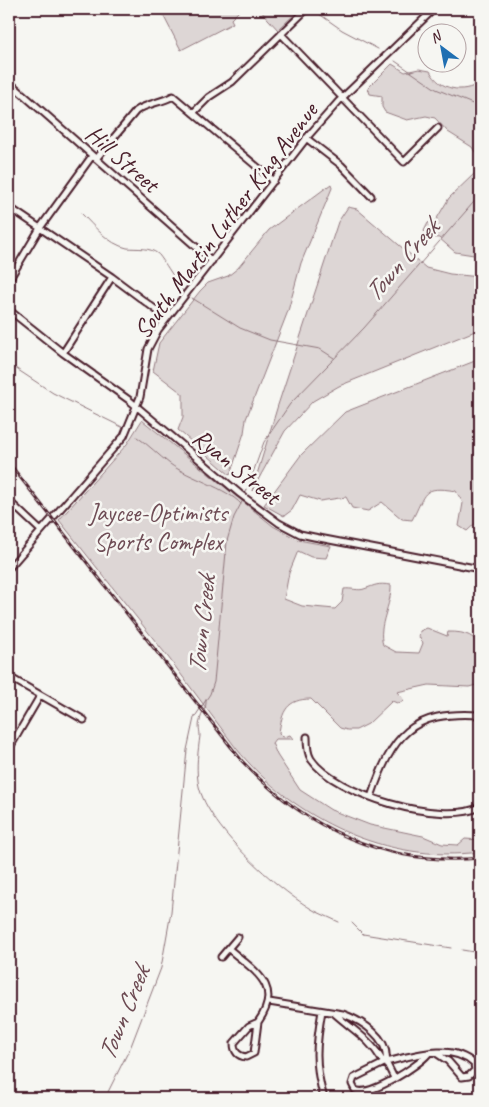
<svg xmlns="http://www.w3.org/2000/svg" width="489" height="1107" font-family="Caveat,sans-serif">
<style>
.green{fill:#ddd6d5;stroke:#947a80}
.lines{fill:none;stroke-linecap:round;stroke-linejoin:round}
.stream{stroke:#8e747a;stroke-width:1}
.minor-casing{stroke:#4a1f2b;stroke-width:9}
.minor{stroke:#f6f6f2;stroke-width:5}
.rail-casing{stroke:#4a1f2b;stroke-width:3}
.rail{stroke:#f6f6f2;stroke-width:1;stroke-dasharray:4;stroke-linecap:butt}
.labels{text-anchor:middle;stroke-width:5;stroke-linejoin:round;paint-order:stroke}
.street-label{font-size:25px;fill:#4a1f2b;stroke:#f6f6f2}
.park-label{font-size:25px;fill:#6f4d56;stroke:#f6f6f2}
.water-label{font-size:26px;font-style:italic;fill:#6c4a52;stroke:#f6f6f2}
</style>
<rect width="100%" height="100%" fill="#f6f6f2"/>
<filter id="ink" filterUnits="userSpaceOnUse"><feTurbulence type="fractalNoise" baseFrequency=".02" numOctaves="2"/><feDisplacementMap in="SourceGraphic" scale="10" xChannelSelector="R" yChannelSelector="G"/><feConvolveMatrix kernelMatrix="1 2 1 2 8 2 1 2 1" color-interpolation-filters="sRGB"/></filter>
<g filter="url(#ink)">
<path class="green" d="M160,9H241L231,19L233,23L181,50Z
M259,9H300L278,30Z
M392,64L405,72L419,69L430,71C440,90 462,94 480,83V256L455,252L439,238L428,237L424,231L428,223L436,220L449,198L475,173L479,165L478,157L472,147L448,132L435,118L426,116L407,120L385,112L382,107V96L370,94L368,88Z
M331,184L332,188L301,263L288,311L246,419L244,433L230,475L178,430L183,417V394L153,371L159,343L200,291L208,283L228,276L238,268L269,230Z
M348,207L357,209L426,268L450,274L480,277V329L339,386L313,401L285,431L252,491L278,405L338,222Z
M480,359V519L467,531L459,526L463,503L456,491C421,485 426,494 412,520L402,519L382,502L368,511L352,508L346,497L320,501L300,495L292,510L284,516L264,505L301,455L345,412Z
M142,420L273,526L298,540L331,546L326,558L311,557L298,551L289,573L284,599L302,606L335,609L342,602L344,589C351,588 359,591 364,589C376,585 377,583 391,585C392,605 377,625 383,645L396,652L419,653L423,643L419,637L420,631L427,628L447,636L448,632C487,631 481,655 480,684L469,687L429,685L397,692L403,699L402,702L397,703L392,701L368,724L356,730H347L340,728L311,699C287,699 282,711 279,733L283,737L290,735L293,739H275L272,743L277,755L300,790L331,810L370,825L423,836L442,844L458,845L465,839L480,840V852C387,864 294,820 236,748L168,657L59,520L127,444Z"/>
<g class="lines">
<path class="stream" d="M315,11L342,30L378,49
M395,61L436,89L480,107
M81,213C94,226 108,244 127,248C137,249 150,247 158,254C161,256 180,287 184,293
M192,298L240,328L270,340L320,349L334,358
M9,364L53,393L122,427
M137,437C149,445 158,455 170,464C189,478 227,488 241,504
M245,495L264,442L290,404L364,328L480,195
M206,700C207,709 201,713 200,721C198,726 200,731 200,736C198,751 196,766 198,781C203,824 279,891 315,911C323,915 331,918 339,922
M352,923L363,934L451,948
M462,950L480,953
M105,1098L131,1046L161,968L171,912L187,750L194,718L210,694L214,682L227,541L234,517L244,498"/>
<g class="minor-casing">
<path id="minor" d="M281,34L404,162L438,128
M9,82L212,261
M193,113L209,97L232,82L307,9
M306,138L341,165L371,196
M96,159L136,111C147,103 161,103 173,96L274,181
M9,207L112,277L167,318
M9,280L40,228L92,156
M9,310L63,353L129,400L240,494L279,523L300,534L314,537L480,569
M63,353L112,277
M9,501L40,530
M9,568L124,436L140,397L148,349L158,330L309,135L339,101L434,9
M9,677L84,720
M307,737C307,744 307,753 311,759C335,795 442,826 480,807
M9,749L40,696
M371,797C392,736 411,710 480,715
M229,949C254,971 284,986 258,1022
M221,957L238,937
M269,1002L343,1014C362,1021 390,1038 386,1062
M322,1011C316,1044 314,1065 324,1098
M335,1014C353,1030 370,1039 382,1060L386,1062
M258,1022L254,1053L246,1057C237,1056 234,1051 234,1043L249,1026Z
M386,1062L354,1078L352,1084L355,1090C369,1098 418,1066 428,1054
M394,1078L386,1062C413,1056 451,1042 474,1064L475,1070L469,1076L462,1077L448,1061L436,1053"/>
</g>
<use href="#minor" class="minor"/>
<g class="rail-casing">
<path id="rail" d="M9,463L242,761C304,828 387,867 480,858"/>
</g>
<use href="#rail" class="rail"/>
</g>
</g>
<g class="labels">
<g class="street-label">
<text transform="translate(123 158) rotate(41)" y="9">Hill Street</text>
<text transform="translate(225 220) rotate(-53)" y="9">South Martin Luther King Avenue</text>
<text transform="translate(237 466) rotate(39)" y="9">Ryan Street</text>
</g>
<g class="park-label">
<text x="158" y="521">Jaycee-Optimists<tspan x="158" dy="29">Sports Complex</tspan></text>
</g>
<g class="water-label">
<text transform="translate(401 260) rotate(-49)" y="9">Town Creek</text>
<text transform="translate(201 625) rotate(-84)" y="9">Town Creek</text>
<text transform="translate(123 1013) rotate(-68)" y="9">Town Creek</text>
</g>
</g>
<rect width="489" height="1107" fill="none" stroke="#f6f6f2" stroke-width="30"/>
<rect x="15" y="15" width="459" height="1077" fill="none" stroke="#4a1f2b" stroke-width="2" filter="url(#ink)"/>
<g transform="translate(442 48) rotate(328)"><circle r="24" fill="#f6f6f2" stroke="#b1a0a2"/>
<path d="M0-4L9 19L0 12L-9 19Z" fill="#1f6fb2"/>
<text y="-8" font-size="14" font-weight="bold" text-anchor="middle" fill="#4a1f2b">N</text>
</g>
</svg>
